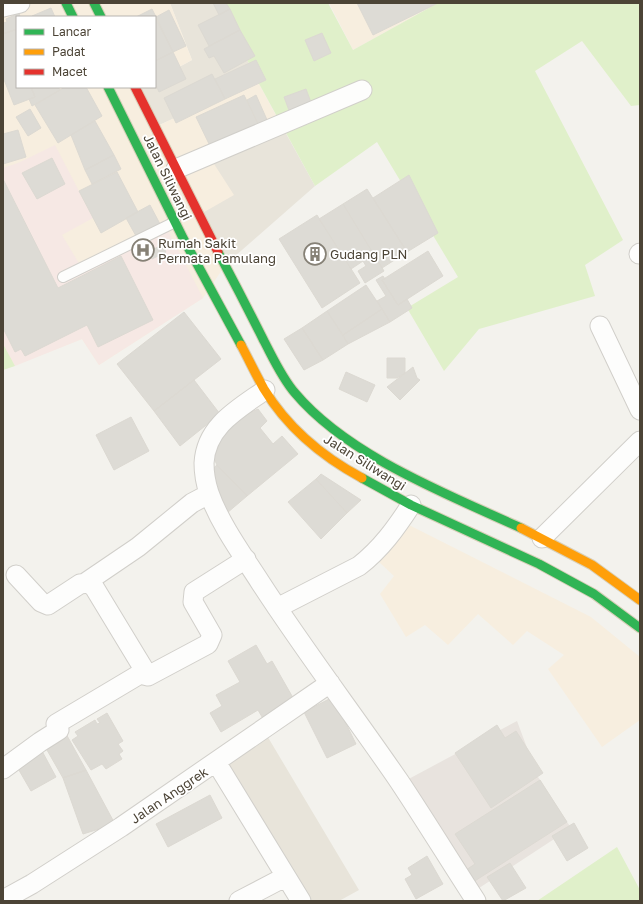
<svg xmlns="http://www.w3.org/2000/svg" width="643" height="904" font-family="'Golos Text',sans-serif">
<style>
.residential{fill:#e8e4da}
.commercial{fill:#f7eedf}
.industrial{fill:#e8e3de}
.medical{fill:#f6e8e4}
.green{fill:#e0f0ca}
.building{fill:#dddbd5;stroke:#dcd9d2}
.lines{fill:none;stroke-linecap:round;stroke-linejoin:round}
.lane-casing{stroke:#d1cfca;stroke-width:12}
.street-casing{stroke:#d1cfca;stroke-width:21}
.fast-casing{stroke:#d8cfb8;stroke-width:11}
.slow-casing{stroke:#d8cfb8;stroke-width:11}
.jam-casing{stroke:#d8cfb8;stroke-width:11}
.lane{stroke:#fdfdfc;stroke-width:10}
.street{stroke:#fdfdfc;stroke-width:19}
.fast{stroke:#30b455;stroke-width:9}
.slow{stroke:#ff9f0a;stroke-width:9}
.jam{stroke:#e5322d;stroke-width:9}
.labels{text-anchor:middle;stroke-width:3.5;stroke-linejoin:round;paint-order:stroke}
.street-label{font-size:13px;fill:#4c4436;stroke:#fff}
.poi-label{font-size:13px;fill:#4c4436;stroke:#fff;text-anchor:start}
</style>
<rect width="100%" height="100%" fill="#f3f2ed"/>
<path class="residential" d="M170,3H219L257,80L155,127L141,87H155V80L192,60Z
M278,119L315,186L226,264L199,215L207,153Z
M266,734L359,890L339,901H307L223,763Z"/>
<path class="commercial" d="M3,3H170L192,60L155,80V17H17V87H141L155,127L257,80L278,119L207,153L234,195L199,215L226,264L203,298L99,365L82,339L3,370Z
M329,3H438L353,50Z
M407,524L591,617L640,657V720L602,747L548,669L564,655L527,631L513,645L478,614L448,645L425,625L406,637L380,594L394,576L378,561Z"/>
<path class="industrial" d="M517,721L538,777L571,828L473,892L403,782Z"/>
<path class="medical" d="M55,145L93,218L62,235L80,265L163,221L203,298L99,365L82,339L15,366L3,344V168L18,163Z"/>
<path class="green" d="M219,3H328L353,50L438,3H640V105L631,106L582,41L535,71L623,240L585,265L595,296L479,329L444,371L407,308L458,277L377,142L315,186L257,80Z
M3,344L15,366L3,370Z
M617,847L640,890V901H537Z"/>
<path class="building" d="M213,3H226L230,9L219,15Z
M357,3H438L373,35Z
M51,8L55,17H32V16Z
M152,9L156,17H136Z
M230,9L240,30L209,46L198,25Z
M169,10L186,46L173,52L156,17Z
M19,13L20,17H17V29L3,34V23L7,22L6,19Z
M155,17L173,52L155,61Z
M17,29V87H31L35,97L14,105L3,77V34Z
M240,30L255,56L224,73L214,56L209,58L204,49Z
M322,33L331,53L314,61L305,40Z
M173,52L186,79L159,92L155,83V61Z
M256,60L266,80L225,99L215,79Z
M212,74L225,99L176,123L164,98Z
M31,87H58L60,90L32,106L29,99L35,97Z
M65,87H86L102,116L58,143L35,105Z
M306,89L312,105L290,113L284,97Z
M244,95L259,126L211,148L196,117Z
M256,95L268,122L259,126L247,100Z
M30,109L41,128L28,136L16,117Z
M95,121L114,155L85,170L71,135Z
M18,130L26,157L3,164V134Z
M114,155L121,169L92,184L85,170Z
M52,158L65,184L37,199L22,173Z
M117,172L138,212L101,233L79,191Z
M409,175L438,233L407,252L373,198Z
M3,179L58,288L121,256L153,320L98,347L87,325L25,356L21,349L15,352L3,328Z
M367,189L407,252L382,268L343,204Z
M343,204L384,271L365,283L358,271L366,266L363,261L351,269L319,219Z
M150,205L160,224L136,236L126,218Z
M317,215L360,283L322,308L279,239Z
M162,245L166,252L152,259L148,252Z
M428,251L443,276L398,305L382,280Z
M383,276L385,279L382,280L398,305L407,299L412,308L390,322L377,301L386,296L376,280Z
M366,285L382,309L343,335L327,311Z
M382,309L390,322L348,344L343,335Z
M327,311L348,344L323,360L302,328Z
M184,312L221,359L154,411L117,364Z
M302,328L323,360L304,370L284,339Z
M387,358H405V373L397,378H387Z
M413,367L417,378L420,380L400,400L387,387Z
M346,372L375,385L367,402L339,389Z
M194,380L220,414L180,446L154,411Z
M258,409L267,421L260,428L273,444L282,436L298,454L247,496L217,465L211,452L224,432L245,415Z
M131,417L149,451L114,470L96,435Z
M217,465L247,496L227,513L210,471Z
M321,474L361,500L347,513L316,479Z
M316,479L347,513L321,539L288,502Z
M256,645L267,664L272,661L296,703L265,722L258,710L221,732L210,713L222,706L216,695L240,682L228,661Z
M333,697L356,744L327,758L304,712Z
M107,713L123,741L118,744L123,751L119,754L122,759L106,769L102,764L91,770L72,740L78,736L75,732L95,720L97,724L100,723L97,719Z
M497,725L505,738L516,731L543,773L491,808L455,753Z
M65,732L86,770L63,778L43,743Z
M42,751L56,777L31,791L16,765Z
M86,770L115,824L83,834L63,778Z
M540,780L567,822L470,884L463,872L475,864L455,834Z
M210,795L222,818L168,847L156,824Z
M574,823L588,848L567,861L552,836Z
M427,856L443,884L416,899L405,879L412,875L408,868Z
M510,863L526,888L503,901L487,877Z"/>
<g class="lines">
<g class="lane-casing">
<path id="lane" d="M63,277L175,222"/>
</g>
<g class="street-casing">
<path id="street" d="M3,7L20,3
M176,169L362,90
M639,254L640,253
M600,326L640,410
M265,390C238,409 206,426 204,463C204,473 206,484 209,493C220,524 242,554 260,582C304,650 353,714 399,781C425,820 450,861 476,901
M542,538L640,441
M16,575L41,602L48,605L80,584L88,583L94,587L148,676
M85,583L138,547L192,503L209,494
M277,608L359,566C381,549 396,528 411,505
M216,762L301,901
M3,769L40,742L59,730L56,724L140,674L148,676L208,644L212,635L193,602L194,592L246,559
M3,900L32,884L121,827L330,683
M239,901L285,877"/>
</g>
<g class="fast-casing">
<path id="fast" d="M66,3L73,17
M94,3L101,17
M108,87L183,238L241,345
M218,252C234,282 249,311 264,341C273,358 282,378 295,393C348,456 447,494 521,528
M362,478L411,505L539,564L594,594L640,628"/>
</g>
<g class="slow-casing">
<path id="slow" d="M241,345C249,360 256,375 264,389C287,427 323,457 362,478
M521,528L592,565L640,600"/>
</g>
<g class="jam-casing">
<path id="jam" d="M135,87L218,252"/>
</g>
<use href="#lane" class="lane"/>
<use href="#street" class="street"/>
<use href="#fast" class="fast"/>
<use href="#slow" class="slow"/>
<use href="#jam" class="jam"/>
</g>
<defs>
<g id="hospital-ring" transform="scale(1.15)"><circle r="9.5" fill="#fff" stroke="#868176" stroke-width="1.5"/><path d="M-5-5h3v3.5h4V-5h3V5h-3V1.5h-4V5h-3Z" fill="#868176"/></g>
<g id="building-ring" transform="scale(1.15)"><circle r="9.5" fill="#fff" stroke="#868176" stroke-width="1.5"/><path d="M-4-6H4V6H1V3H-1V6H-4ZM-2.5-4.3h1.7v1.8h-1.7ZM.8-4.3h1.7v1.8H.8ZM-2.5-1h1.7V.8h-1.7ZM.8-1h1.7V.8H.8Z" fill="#868176"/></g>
</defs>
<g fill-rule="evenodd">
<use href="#hospital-ring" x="143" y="250"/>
<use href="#building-ring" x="315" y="254"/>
</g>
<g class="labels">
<g class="street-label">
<text transform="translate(168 177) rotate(64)" y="5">Jalan Siliwangi</text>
<text transform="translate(365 462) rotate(32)" y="5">Jalan Siliwangi</text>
<text transform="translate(169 795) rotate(-34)" y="5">Jalan Anggrek</text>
</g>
<g class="poi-label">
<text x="158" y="248">Rumah Sakit<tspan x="158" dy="15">Permata Pamulang</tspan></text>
<text x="330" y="259">Gudang PLN</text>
</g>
</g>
<rect width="643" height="904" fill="none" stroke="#4c4436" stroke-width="8"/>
<rect x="16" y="16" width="140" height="72" fill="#ffffff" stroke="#b7b4af"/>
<rect x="24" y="29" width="20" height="6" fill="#30b455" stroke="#b7b4af"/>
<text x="52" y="36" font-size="12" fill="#4c4436">Lancar</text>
<rect x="24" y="49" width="20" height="6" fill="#ff9f0a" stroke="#b7b4af"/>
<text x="52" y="56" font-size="12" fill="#4c4436">Padat</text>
<rect x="24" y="69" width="20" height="6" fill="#e5322d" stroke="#b7b4af"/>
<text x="52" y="76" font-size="12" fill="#4c4436">Macet</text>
</svg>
